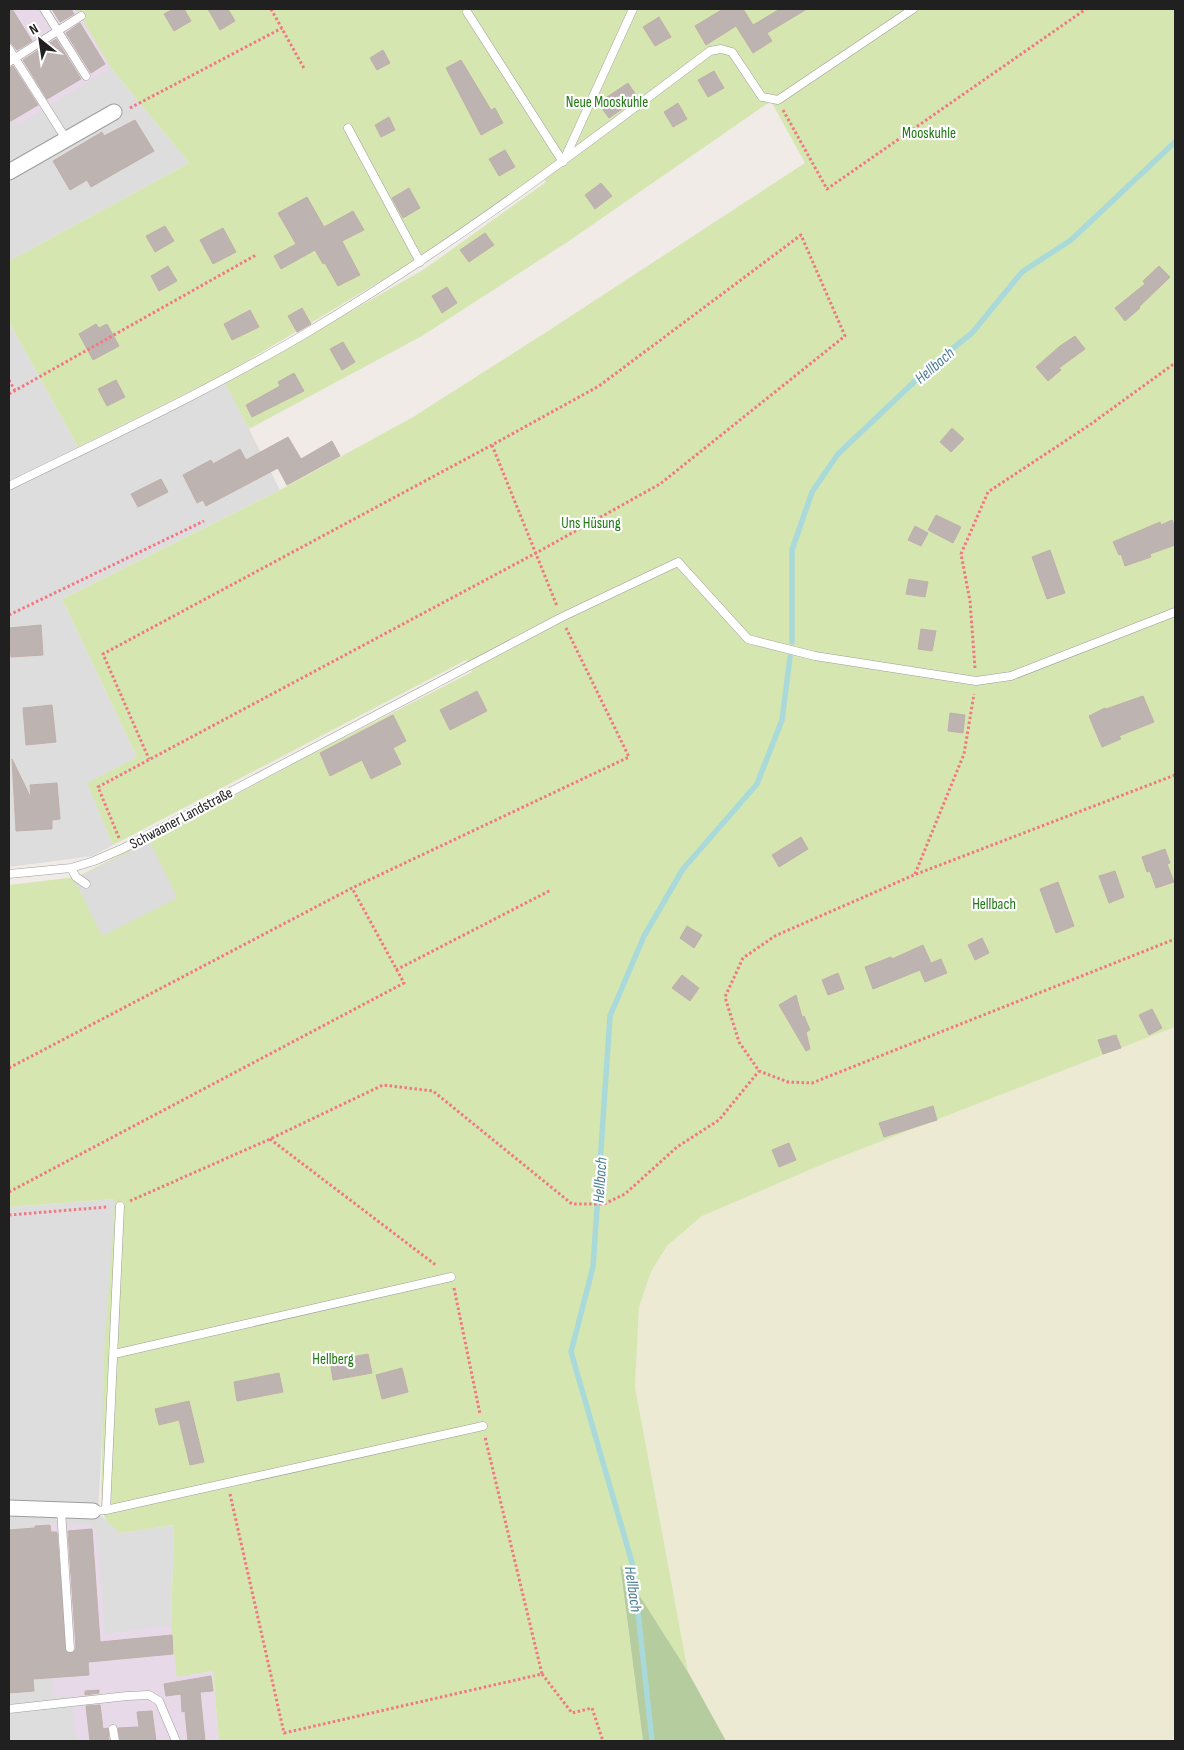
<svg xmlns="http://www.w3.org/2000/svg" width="1184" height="1750" font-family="'Sofia Sans Condensed',sans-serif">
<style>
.residential{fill:#dedddd}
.industrial{fill:#e8d9e8}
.farmland{fill:#edead4}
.grass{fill:#d6e6b1}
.forest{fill:#b5cc9f}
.parking{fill:#dcdcdc}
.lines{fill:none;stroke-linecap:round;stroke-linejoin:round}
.stream{stroke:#aad9da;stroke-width:5.5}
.building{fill:#bdb3b0;stroke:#c1afaa}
.service-casing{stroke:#9d9d9d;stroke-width:9}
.minor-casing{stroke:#9d9d9d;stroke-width:17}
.path{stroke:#f17783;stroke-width:3;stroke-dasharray:2.5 2.5;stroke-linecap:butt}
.service{stroke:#fff;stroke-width:8}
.minor{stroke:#fff;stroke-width:15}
.labels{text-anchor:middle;stroke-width:4.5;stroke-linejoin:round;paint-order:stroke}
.park-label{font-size:15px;fill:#207913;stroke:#fff}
.street-label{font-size:15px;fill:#202020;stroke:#fff}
.water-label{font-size:16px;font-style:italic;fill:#487d93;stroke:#fff}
</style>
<rect width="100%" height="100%" fill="#f0ebe7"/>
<path class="residential" d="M9,9H76L111,68L189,163L9,261Z
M9,322L78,447L222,376L280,490L62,599L137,757L88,783L113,845L93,856L9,867Z
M115,1199L98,1513L121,1533L174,1525L171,1626L219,1741H9V1207Z"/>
<path class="industrial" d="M9,9H76L111,68L18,125L9,110V66L11,65L9,61Z
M34,1523L90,1525L96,1530L105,1634L171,1626L177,1677L213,1671L219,1741H77L71,1696L55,1697L53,1677L43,1653Z"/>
<path class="farmland" d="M1175,1027V1741H726L688,1672L635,1387L639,1307L651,1272L668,1246L702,1216L828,1162Z"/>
<path class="grass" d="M76,9H1175V1027L828,1162L702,1216L667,1246L651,1272L639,1307L635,1387L688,1672L620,1567L643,1741H219L213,1671L177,1677L171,1626L174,1525L121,1533L108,1523L101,1510L104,1356L115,1199L9,1207V885L76,877L87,872L200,814L300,760L472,672L466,660L113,845L87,783L137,757L62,599L280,490L413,417L551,329L805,163L771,101L569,241L422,336L249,429L225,383L423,270L546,182L541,173L406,266L222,376L78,447L9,322V261L189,163L111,68Z"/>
<path class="forest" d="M620,1565L688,1672L726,1741H643Z"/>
<path class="parking" d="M150,842L177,898L102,936L77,885L72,880Z"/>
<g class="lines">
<path class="stream" d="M792,642V550L812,492L838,454L932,365L972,333L1022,272L1071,240L1175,142
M652,1741L633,1566L571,1352L593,1267L610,1016L644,936L683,869L757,784L782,720L790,657"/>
</g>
<path class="building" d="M9,9H12L32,41L17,50L12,44L9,43Z
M52,9H71L74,14L60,22Z
M173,9H184L191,21L174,31L164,14Z
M208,9H228L235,21L220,30Z
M723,9H743L753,25L780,9H807L767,33L772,41L753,53L736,26L706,45L695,26Z
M659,17L671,37L655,46L643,27Z
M80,23L105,64L91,73L66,33Z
M56,39L81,79L47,99L23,60Z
M383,50L390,63L377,70L370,58Z
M461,60L491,110L495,108L503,123L481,135L446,68Z
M13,66L38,105L9,122V68Z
M714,71L724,88L708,97L698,80Z
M628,83L638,98L609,118L598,103Z
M678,103L687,119L673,127L664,112Z
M389,117L395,130L381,137L375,125Z
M135,120L154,151L91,187L87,180L70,190L53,161L102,132L104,136Z
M505,150L515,167L499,176L489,159Z
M601,183L612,196L595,209L585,195Z
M409,188L420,208L403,218L392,198Z
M307,197L324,227L353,211L364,230L342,241L360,275L338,286L325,263L323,264L315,250L281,269L274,256L296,244L278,213Z
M165,226L174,241L155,252L146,236Z
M223,228L236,252L213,264L200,240Z
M485,233L494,245L469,262L460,250Z
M168,266L177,281L159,291L151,276Z
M1159,266L1170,277L1139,307L1140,308L1125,321L1115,308L1145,284L1143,281Z
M447,287L457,303L442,313L432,296Z
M302,308L311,324L297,332L288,316Z
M250,310L259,327L232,340L224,324Z
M96,324L99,328L107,324L119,346L93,360L79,334Z
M1075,336L1085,349L1059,368L1061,370L1048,381L1036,367L1060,346Z
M343,342L355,362L342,370L330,349Z
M294,373L304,391L252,417L246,405L280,386L278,382Z
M116,380L125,397L107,406L98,389Z
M952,428L964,439L951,452L940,442Z
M288,437L301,459L332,441L340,456L287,485L278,468L206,506L203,500L197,503L183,475L211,460L213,464L240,449L246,460Z
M161,479L168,492L138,507L131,494Z
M936,515L961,527L953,543L928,530Z
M1172,520L1175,528V545L1150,554L1151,557L1125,566L1121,554L1119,555L1113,542L1160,522L1161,525Z
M915,526L928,533L921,546L908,540Z
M1050,550L1065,593L1047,599L1032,557Z
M909,579L928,582L925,597L906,594Z
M41,625L43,655L11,657L9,628Z
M921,629L936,631L932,651L918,649Z
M477,691L487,711L450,730L440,710Z
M1143,696L1154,722L1119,736L1121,739L1102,747L1089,716L1105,708L1106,709Z
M52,705L56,742L26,745L23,708Z
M950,713L965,715L963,733L948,731Z
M393,715L406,741L393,748L401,764L371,779L362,760L330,776L320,753Z
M12,759L31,798L30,785L57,783L60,819L52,820V829L16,831Z
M801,837L808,849L779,867L772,855Z
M1165,849L1170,863L1167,864L1174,882L1156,888L1150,871L1147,872L1142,857Z
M1115,871L1124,897L1109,903L1099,876Z
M1058,882L1074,926L1056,933L1040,889Z
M687,926L702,935L694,948L680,938Z
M982,938L989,953L975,960L968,945Z
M923,945L931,963L941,959L947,973L925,982L920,970L873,989L865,967L891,957L892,959Z
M838,973L844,989L828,995L822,980Z
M682,975L699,988L690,1001L672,988Z
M796,995L802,1017L804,1016L810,1030L806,1032L810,1049L806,1051L779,1005Z
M1152,1009L1162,1028L1149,1035L1139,1015Z
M1116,1035L1121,1048L1103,1054L1098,1040Z
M933,1106L937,1120L884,1137L879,1123Z
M789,1143L796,1160L779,1167L772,1150Z
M368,1354L372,1373L333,1380L330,1361Z
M402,1368L408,1392L382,1399L376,1375Z
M279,1373L283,1392L237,1401L234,1382Z
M189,1401L204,1462L190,1465L179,1420L159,1425L155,1409Z
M50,1525L51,1532H57L66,1651L73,1653L76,1648L68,1531L92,1529L100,1642L172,1635L173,1654L88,1662L89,1675L33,1679L34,1691L9,1693V1530L35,1528V1526Z
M211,1676L213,1691L200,1692L205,1741H188L185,1711L182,1712L181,1694L166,1696L164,1684Z
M99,1690V1693L85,1695V1691Z
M100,1705L103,1729L108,1728L109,1741H90L86,1706Z
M152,1711L156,1741H120L118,1728L139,1727L137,1712Z"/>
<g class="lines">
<g class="service-casing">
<path id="service" d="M44,9L86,76
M467,12L563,162
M9,49L66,139
M9,62L81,16
M348,128L420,262
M564,160L633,9
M9,486C109,437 212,389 308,332C449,248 579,150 710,51L721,49L732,52L762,97L778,100L913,9
M71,868L76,877L86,884
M9,874L71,868L94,861L124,848L562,617L678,562L748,639L815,656L976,681L1011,676L1175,612
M114,1354L451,1277
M61,1510L70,1648
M106,1510L120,1206
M93,1511L106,1510L483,1426
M9,1709L127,1696L149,1695L159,1701L176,1741
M113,1729L115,1741"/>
</g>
<g class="minor-casing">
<path id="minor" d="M9,172L114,112
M9,1508L93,1511"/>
</g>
<path class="path" d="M271,9L305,70
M130,108L282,28
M783,110L827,189L1086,9
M9,380L15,391
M9,394L256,255
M492,445L557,606
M9,615L204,521
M975,668L970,601L961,554L988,492L1091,424L1175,363
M1175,775L914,875L775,936L743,958L725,997L739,1042L759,1071L788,1082L812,1083L1175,939
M119,838L98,787L536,553L660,484L845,336L801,235L599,386L492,445L103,654L149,759
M915,874L964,754L974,694
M396,970L551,890
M9,1068L352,888L629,757L566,628
M270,1139L437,1266
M9,1192L404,983L352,888
M130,1201L270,1139L383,1085L433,1091L572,1204H604L625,1194L677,1147L719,1120L759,1071
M9,1215L107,1207
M454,1288L480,1414
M230,1494L284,1733L542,1674L485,1437
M542,1674L572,1713L592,1708L603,1741"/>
<use href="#service" class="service"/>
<use href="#minor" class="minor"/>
</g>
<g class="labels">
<g class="park-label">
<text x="607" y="107">Neue Mooskuhle</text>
<text x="929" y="138">Mooskuhle</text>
<text x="591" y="528">Uns Hüsung</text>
<text x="994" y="909">Hellbach</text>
<text x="333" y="1364">Hellberg</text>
</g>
<g class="street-label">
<text transform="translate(181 818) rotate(-28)" y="5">Schwaaner Landstraße</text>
</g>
<g class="water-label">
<text transform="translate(934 365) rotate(-41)" y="6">Hellbach</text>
<text transform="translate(599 1180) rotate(-86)" y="6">Hellbach</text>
<text transform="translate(634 1589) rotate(82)" y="6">Hellbach</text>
</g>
</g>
<rect width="1184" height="1750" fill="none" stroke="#202020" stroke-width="20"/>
<g transform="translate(40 40) rotate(330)" stroke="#ffffff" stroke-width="4" paint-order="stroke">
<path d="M0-4L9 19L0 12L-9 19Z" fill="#202020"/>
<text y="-8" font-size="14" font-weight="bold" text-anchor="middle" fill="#202020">N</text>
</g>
</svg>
